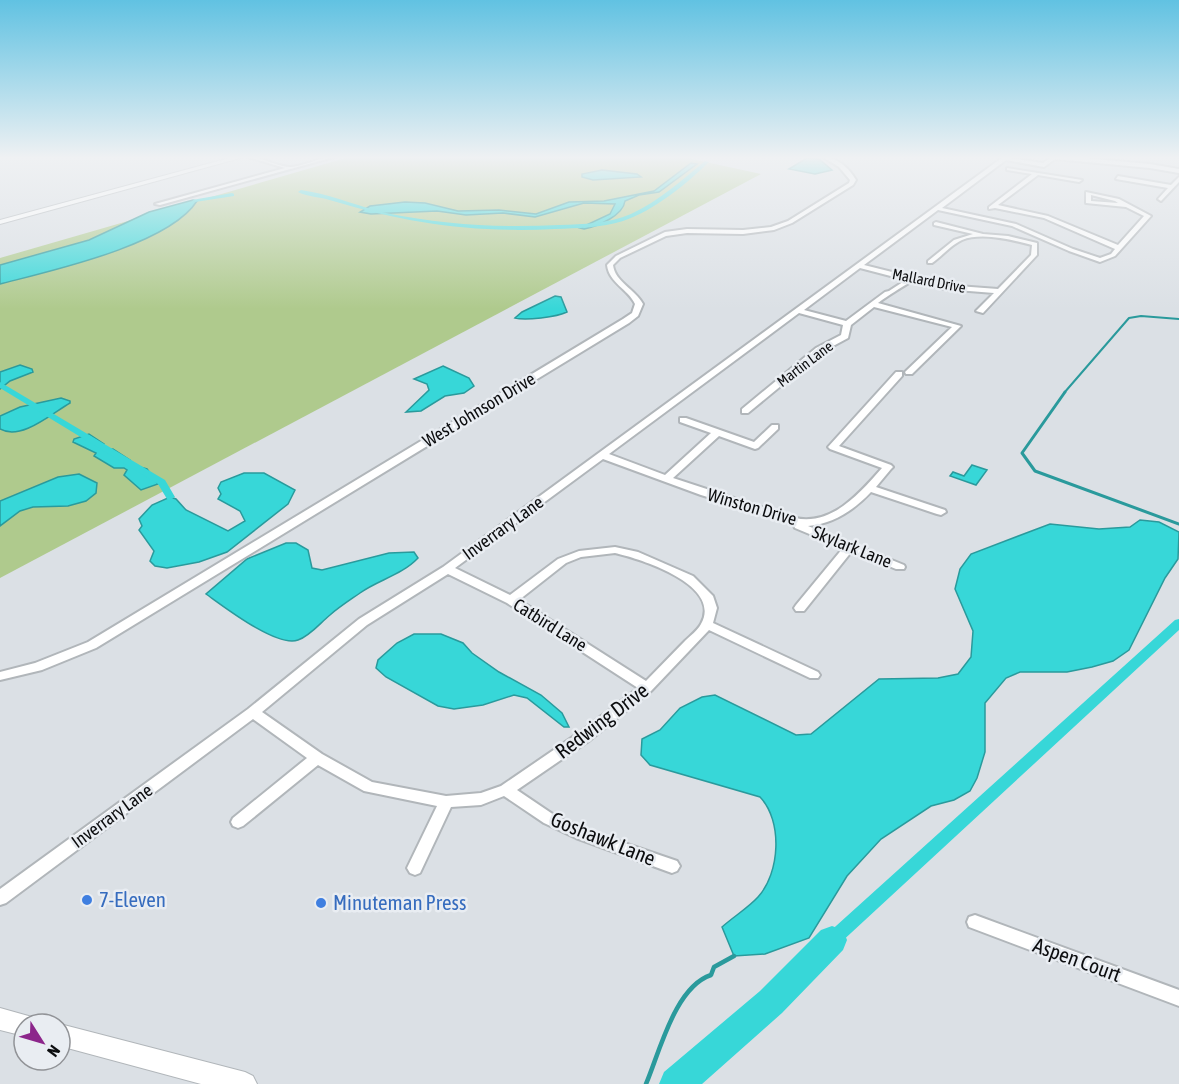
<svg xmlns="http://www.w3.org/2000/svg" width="1179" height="1084" font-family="'Asap Condensed',sans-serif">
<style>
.green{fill:#afca8d}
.water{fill:#37d7d8;stroke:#2a9a9c;stroke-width:1.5}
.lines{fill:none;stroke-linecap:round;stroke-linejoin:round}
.stream-far2{stroke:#2a9a9c;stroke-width:2}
.stream-far1{stroke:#2a9a9c;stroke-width:3}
.stream{stroke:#2a9a9c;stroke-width:4.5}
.canal{fill:#37d7d8;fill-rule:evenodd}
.river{fill:#37d7d8;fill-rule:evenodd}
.minor-casing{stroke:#b1b6ba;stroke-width:4}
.major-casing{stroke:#b1b6ba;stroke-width:2}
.minor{fill:#fff;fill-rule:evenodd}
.major{fill:#fff;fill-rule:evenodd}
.shop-dot{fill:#3f7fe0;stroke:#e9edf2;stroke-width:2}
.labels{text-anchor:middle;stroke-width:5;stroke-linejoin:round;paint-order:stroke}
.far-street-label{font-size:15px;fill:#0c0d0f;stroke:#e9edf2}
.street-label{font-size:18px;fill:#0c0d0f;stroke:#e9edf2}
.near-street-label{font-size:21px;fill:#0c0d0f;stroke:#e9edf2}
.near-shop-label{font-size:21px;fill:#366cbe;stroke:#e9edf2;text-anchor:start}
</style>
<rect width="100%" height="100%" fill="#dbe0e5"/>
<path class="green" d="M349,157L687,158L761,174L0,578V258Z"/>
<path class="water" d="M807,158L819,159L832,170L815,174L789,169Z
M691,163L697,164L659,192L639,195L625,201C623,216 598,226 584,229L580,228L610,214L615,204L584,203L535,217L503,213L466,215L437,211L371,214L360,212L370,206L405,202L425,203L458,211L499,210L536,214L569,202L604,201L654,191Z
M602,170L637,174L641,177L593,180L582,177V174Z
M193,200L197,201C169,245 50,271 0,284V265L89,240L149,212Z
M555,296L561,297L567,312C557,317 525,321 515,318L522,312Z
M20,365L32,369L33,372L10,381L0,389V372Z
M443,366L469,378L474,386L464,393L445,396L421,411L406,412L429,390L427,384L414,379Z
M61,398L70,401V403C51,414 21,441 0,429V416L20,407Z
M89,434L104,444L102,448L106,450L113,449L130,460L129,464L147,469L158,484L141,490L124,475L127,470L124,468H114L94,456L96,453L73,442L74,439Z
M972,465L987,470L976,485L950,476L953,472L964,476Z
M244,473H264L295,490L288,504L227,552L199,562L167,568L155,566L150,561L154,551L139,530L142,526L139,519L152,505L170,497L176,499L186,510L228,531L245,521L240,511L218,499L221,494L218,488L221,482Z
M79,474L97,483L96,493L86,501L68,506L33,507L20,511L0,526V501L58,477Z
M1140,520L1159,522L1179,532L1178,559L1165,578L1129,650L1113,661L1092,667L1067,672H1020L1006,678L985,703V752L977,778L970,791L954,800L931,806L881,839L847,876L809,938L765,954L734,956L722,927C733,917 748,908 758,897C780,873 783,821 760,797L650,765L641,755L642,739L660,730L680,708L702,697L715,695L796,735L811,734L879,679L938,678L958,674L971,657L973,631L955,589L960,569L971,554L1050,524L1099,529L1130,527Z
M286,543H296L308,550L312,568L322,570L389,553L414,552L418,558C402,575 378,580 360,593C350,600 339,607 330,615C320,623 310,636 298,640C277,648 223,606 206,594L247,559Z
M414,634H441L463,643L472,653L499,672L541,695L562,713L569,727H564L527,698L514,695L483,705L454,709L438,706L386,677L376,668L378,660L397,643Z"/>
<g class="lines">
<path class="stream-far2" d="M1064,393L1129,318L1141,316L1179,319"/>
<path class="stream-far1" d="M1065,392L1022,453L1035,471L1179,524"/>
<path class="stream" d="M646,1084C660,1051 675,987 711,975L714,967L734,956"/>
<path class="canal" d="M705,161L709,162C685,185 655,210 623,221C601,228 578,228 555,229C475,233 410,224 333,201C322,197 308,197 298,192L301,190L312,192C337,197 361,207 386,213C444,225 501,228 559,225C584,224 608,224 631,214C659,201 682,180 705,161Z
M232,193L234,194V196L195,202L192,200Z
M0,382L165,480L175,497L170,500L167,499L158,484L0,388Z
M1179,619V630L838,945L832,948L826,945L824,940L826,935L1175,620Z"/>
<path class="river" d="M832,926L843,930L847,940L843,950L782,1013L702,1084H659L664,1072L760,991L821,930Z"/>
<g class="minor-casing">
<path id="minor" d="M248,157C263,157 277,167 291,167C305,166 319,157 334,157L160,205L155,204L285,168Z
M823,157C837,157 849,168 856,180L853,185L792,223L774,230L743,234L687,233L666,236L620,258L613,265C615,282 635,289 643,304L638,316L629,323L96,648L42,670L0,680V672L35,663L88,642L623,319L632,313L635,304C628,289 609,283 607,265L616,256L665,232L687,229L743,230L771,227L788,221L849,183L850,180L839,167Z
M1003,157L1043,163L1051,157H1072L1150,164L1179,169V173L1150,168L1055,159L1044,167L1006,160L942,208L1016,224L1073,249L1100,258L1111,254L1115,249L1044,218L995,208L989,209V207L1032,174L1007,170V168L1082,180L1079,182L1038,175L998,205L1048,216L1118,245L1144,216L1126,207L1086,203V192L1119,199L1151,216L1115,256L1100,262L1069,251L1012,226L938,210L864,265L944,285L998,289L1031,255L1032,245C1012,240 982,232 962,240C951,245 942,256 932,263H928V261L954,240L973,234L934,225V223L936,222L983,234L1008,236L1037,243V255L983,313L976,311L994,293L944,289L912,281C899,289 890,294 878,303L961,326L912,374H906L905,372L952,327L874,307L851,325L848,338L822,352L748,413H742V409L816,348L841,335L843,325L799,313L609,454L665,475L711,433L680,422V418H686L754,442L772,425H778V429L758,448L755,449L719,436L673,478L795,518C832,526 860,493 882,468L830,449L828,447L896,372H902V376L839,446L891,465L893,467L891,469L876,487L945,510L946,512L941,515L937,514L871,492C854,510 833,524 808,526L904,565L905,567L904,569H896L852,551L804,611H796L794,608L796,605L843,548L795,528L794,526L795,524L701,495L603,459L455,568L510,595L558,559L579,551L615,547L638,552L693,576L713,596L717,608L713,623L818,672L820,675L818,678H810L709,630L651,691L590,740L517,790L554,815L586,830L677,861L680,866L677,871L672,873L576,838L544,823L504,796L481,805L451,807L420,873L415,875L410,873L407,868L437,806L364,791L318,765L243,826L238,828L233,826L231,822L233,818L307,758L253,719L6,903L0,905V889L248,709L359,619L443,567ZM1091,195L1115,201L1118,203L1091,201ZM860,268L906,280L889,291L885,292L846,321L804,310ZM615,553C641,559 723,585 701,624C698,630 690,636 685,641C672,654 659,668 646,681L519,600L566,563L581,557ZM448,574L507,603L638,688L580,732L501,786L481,793L446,796L372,782L322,754L262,712L367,625Z
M1118,176L1171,185L1179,177V182L1161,201L1158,199L1168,188L1116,179Z
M975,915L1179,990V1006L969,927L967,922L969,917Z"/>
</g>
<g class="major-casing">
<path id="major" d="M233,157H244L0,224V220Z
M0,1008L32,1017L35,1024H24V1036L0,1030Z
M59,1024H60L245,1072L253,1076L257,1084H201L60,1046Z"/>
</g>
<use href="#minor" class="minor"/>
<use href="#major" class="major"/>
</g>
<linearGradient id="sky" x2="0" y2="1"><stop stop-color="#61c2e2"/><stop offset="0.51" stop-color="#eff1f3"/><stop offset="1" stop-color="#eff1f3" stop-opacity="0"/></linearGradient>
<rect width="1179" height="309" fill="url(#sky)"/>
<g class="shop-dot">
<circle cx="87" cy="900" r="6"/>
<circle cx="321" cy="903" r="6"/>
</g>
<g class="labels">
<g class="far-street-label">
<text transform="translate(929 281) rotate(11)" y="5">Mallard Drive</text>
<text transform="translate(805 364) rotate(-37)" y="5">Martin Lane</text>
</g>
<g class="street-label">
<text transform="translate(479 410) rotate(-31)" y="6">West Johnson Drive</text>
<text transform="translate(752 507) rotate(16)" y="6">Winston Drive</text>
<text transform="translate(503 528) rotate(-36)" y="6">Inverrary Lane</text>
<text transform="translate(852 547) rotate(22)" y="6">Skylark Lane</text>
<text transform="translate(550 625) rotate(32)" y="6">Catbird Lane</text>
<text transform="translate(112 816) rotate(-36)" y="6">Inverrary Lane</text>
</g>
<g class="near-street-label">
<text transform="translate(602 721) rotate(-37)" y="7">Redwing Drive</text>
<text transform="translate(603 839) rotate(22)" y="7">Goshawk Lane</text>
<text transform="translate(1077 960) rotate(20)" y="7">Aspen Court</text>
</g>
<g class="near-shop-label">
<text x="99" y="907">7-Eleven</text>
<text x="333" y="910">Minuteman Press</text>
</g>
</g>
<g transform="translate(42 1042) rotate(127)"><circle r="28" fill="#e9edf2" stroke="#919397" stroke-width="1.5"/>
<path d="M0-4.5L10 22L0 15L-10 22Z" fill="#8c268b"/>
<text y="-9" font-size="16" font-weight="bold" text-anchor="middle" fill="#0c0d0f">N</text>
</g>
</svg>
